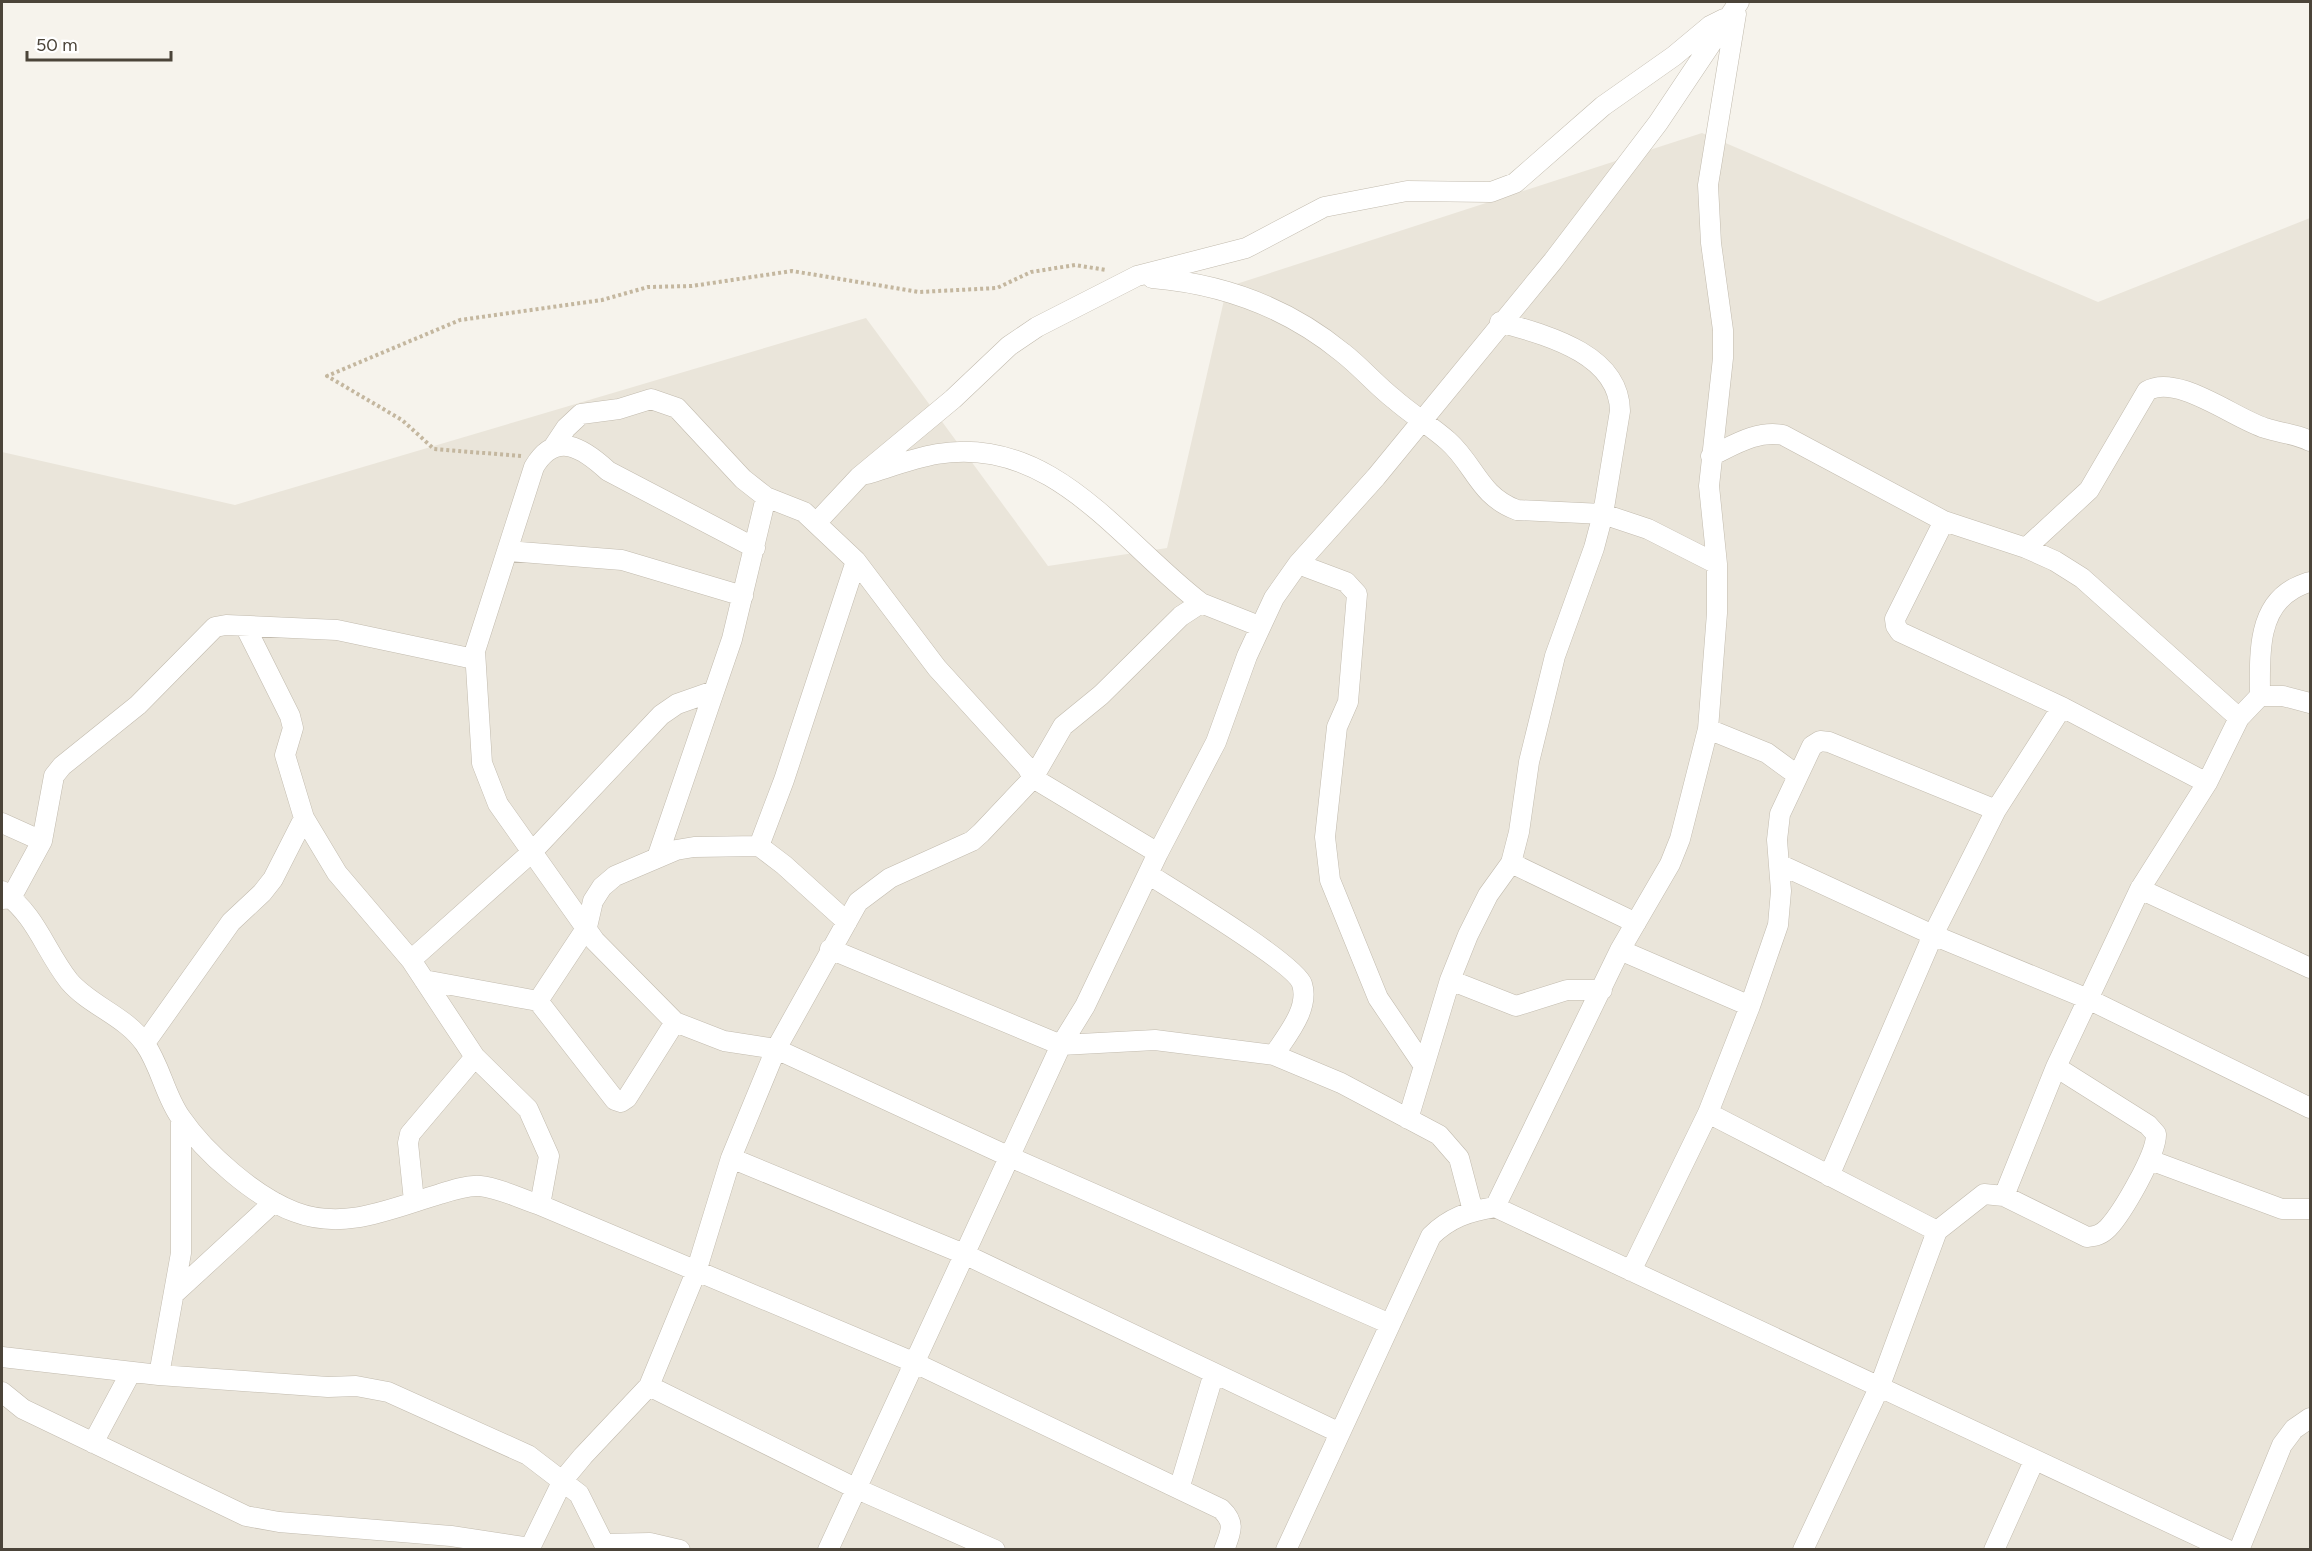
<svg xmlns="http://www.w3.org/2000/svg" width="2312" height="1551" font-family="Figtree,sans-serif">
<style>
.residential{fill:#eae5da}
.lines{fill:none;stroke-linecap:round;stroke-linejoin:round}
.street-casing{stroke:#c2bbae;stroke-width:21}
.path{stroke:#c4b79f;stroke-width:4;stroke-dasharray:3 3;stroke-linecap:butt}
.street{stroke:#fff;stroke-width:20}
</style>
<rect width="100%" height="100%" fill="#f6f3ec"/>
<path class="residential" d="M1702,133L2098,302L2310,218V1549L2,1550V452L235,505L866,318L1048,566L1167,548L1227,287Z"/>
<g class="lines">
<g class="street-casing">
<path id="street" d="M1152,278C1224,284 1287,307 1343,353C1361,367 1376,385 1394,399C1411,414 1431,426 1448,441C1475,465 1479,496 1517,510L1603,514L1648,529L1717,564
M554,446L566,428L581,414L619,409L651,399L677,408L743,479L766,497L804,512L856,561L937,668L1027,767L1033,778L1158,853
M1711,456C1734,445 1757,430 1783,435L1944,521L2026,548L2055,561L2082,578L2239,718L2207,783L2140,889L2056,1067L2004,1196
M867,474C890,467 914,458 937,454C1052,434 1121,542 1201,603
M1944,521L1895,619L1896,626L1900,632L2062,707L2207,783
M817,522L859,477L953,399L1009,346L1037,327L1137,276L1246,248L1324,207L1407,191L1491,192L1515,183L1603,106L1674,56L1710,26L1724,19
M755,548L608,471C583,448 556,430 534,467L475,651L482,763L498,804L595,941L675,1022L724,1041L776,1049L1010,1157L1390,1324
M2026,548L2089,490L2147,391C2177,373 2235,419 2265,428C2280,433 2296,434 2310,441
M507,551L622,560L743,596
M1298,564L1346,582L1357,594L1348,702L1337,727L1325,837L1330,880L1378,998L1424,1066
M245,626L290,716L293,728L285,755L304,818L337,873L411,960L475,1057L528,1109L549,1156L540,1205
M2260,696C2260,659 2256,610 2293,589C2299,586 2304,583 2310,582
M2239,718L2260,696H2283L2310,703
M1708,729L1767,753L1797,775
M2,823L42,841
M759,846L784,780L856,561
M658,855L732,639L766,497
M1511,863L1636,923
M1779,864L1933,935L2088,999L2310,1108
M1148,874C1173,890 1296,964 1302,984C1310,1009 1286,1036 1274,1055
M2140,889L2310,968
M2,891C37,916 44,949 69,981C90,1006 126,1016 145,1044C161,1067 165,1096 181,1118C205,1153 255,1197 295,1212C345,1231 392,1208 440,1194C452,1190 467,1185 480,1186C500,1188 521,1199 540,1205L913,1362L1221,1509C1236,1523 1231,1532 1224,1550
M2,899L11,898L42,841L54,776L62,766L138,705L215,627L226,625L337,630L474,659
M830,949L1061,1045L1155,1040L1274,1055L1341,1083L1439,1135L1459,1158L1473,1211
M1620,950L1750,1006
M411,960L532,852L661,715L677,704L714,691
M424,980L538,1001L615,1100L621,1102L627,1098L675,1022
M1450,980L1516,1006L1567,990H1602
M538,1001L587,927L593,901L602,887L615,876L676,850L694,847L759,846L784,865L847,922
M145,1043L231,922L262,893L273,879L304,818
M1708,1113L1937,1231L1879,1388L1803,1550
M1408,1119L1450,980L1468,935L1488,895L1511,863L1519,832L1529,762L1555,656L1594,548L1603,514L1620,411C1619,353 1545,335 1500,322
M731,1158L964,1254L1340,1433
M2150,1160L2282,1209H2310
M1829,1176L1933,935L1996,810L2062,707
M414,1201L408,1143L410,1134L475,1057
M1495,1207L1620,950L1670,864L1680,839L1708,729L1717,613V564L1709,486L1723,358V330L1711,243L1708,185L1736,14
M1937,1231L1984,1194L2004,1196L2087,1237C2096,1236 2101,1235 2108,1228C2122,1213 2157,1154 2156,1134L2148,1125L2056,1067
M1631,1271L1708,1113L1750,1006L1778,925L1781,891L1777,840L1780,814L1812,746L1820,741L1829,742L1996,810
M174,1294L274,1202
M2,1357L159,1375L328,1387L356,1386L388,1392L528,1455L579,1494L607,1550
M159,1375L181,1253V1118
M649,1386L855,1488L995,1550
M2,1392L23,1409L246,1516L279,1522L451,1536L530,1548
M93,1443L131,1372
M1179,1489L1214,1373
M604,1544L650,1543L680,1550
M529,1550L563,1480L583,1456L649,1386L696,1272L731,1158L776,1049L858,902L890,878L972,841L981,833L1033,778L1063,726L1101,695L1181,616L1201,603L1259,626
M828,1550L1061,1045L1085,1006L1158,853L1216,742L1247,656L1274,598L1298,564L1376,477L1553,261L1658,123L1739,2
M1286,1550L1431,1236C1449,1218 1469,1211 1495,1207L2228,1550
M1994,1550L2034,1461
M2239,1550L2282,1445L2294,1429L2310,1418"/>
</g>
<path class="path" d="M521,456L434,449L402,420L327,376L460,320L602,300L648,287L692,286L792,271L919,292L997,288L1031,272L1075,265L1106,270"/>
<use href="#street" class="street"/>
</g>
<rect width="2312" height="1551" fill="none" stroke="#4b4439" stroke-width="6"/>
<path d="M27 51v9h144v-9" fill="none" stroke="#4b4439" stroke-width="3"/>
<text x="36" y="51" font-size="18" fill="#4b4439" stroke="#ffffff" stroke-width="4.5" paint-order="stroke">50 m</text>
</svg>
